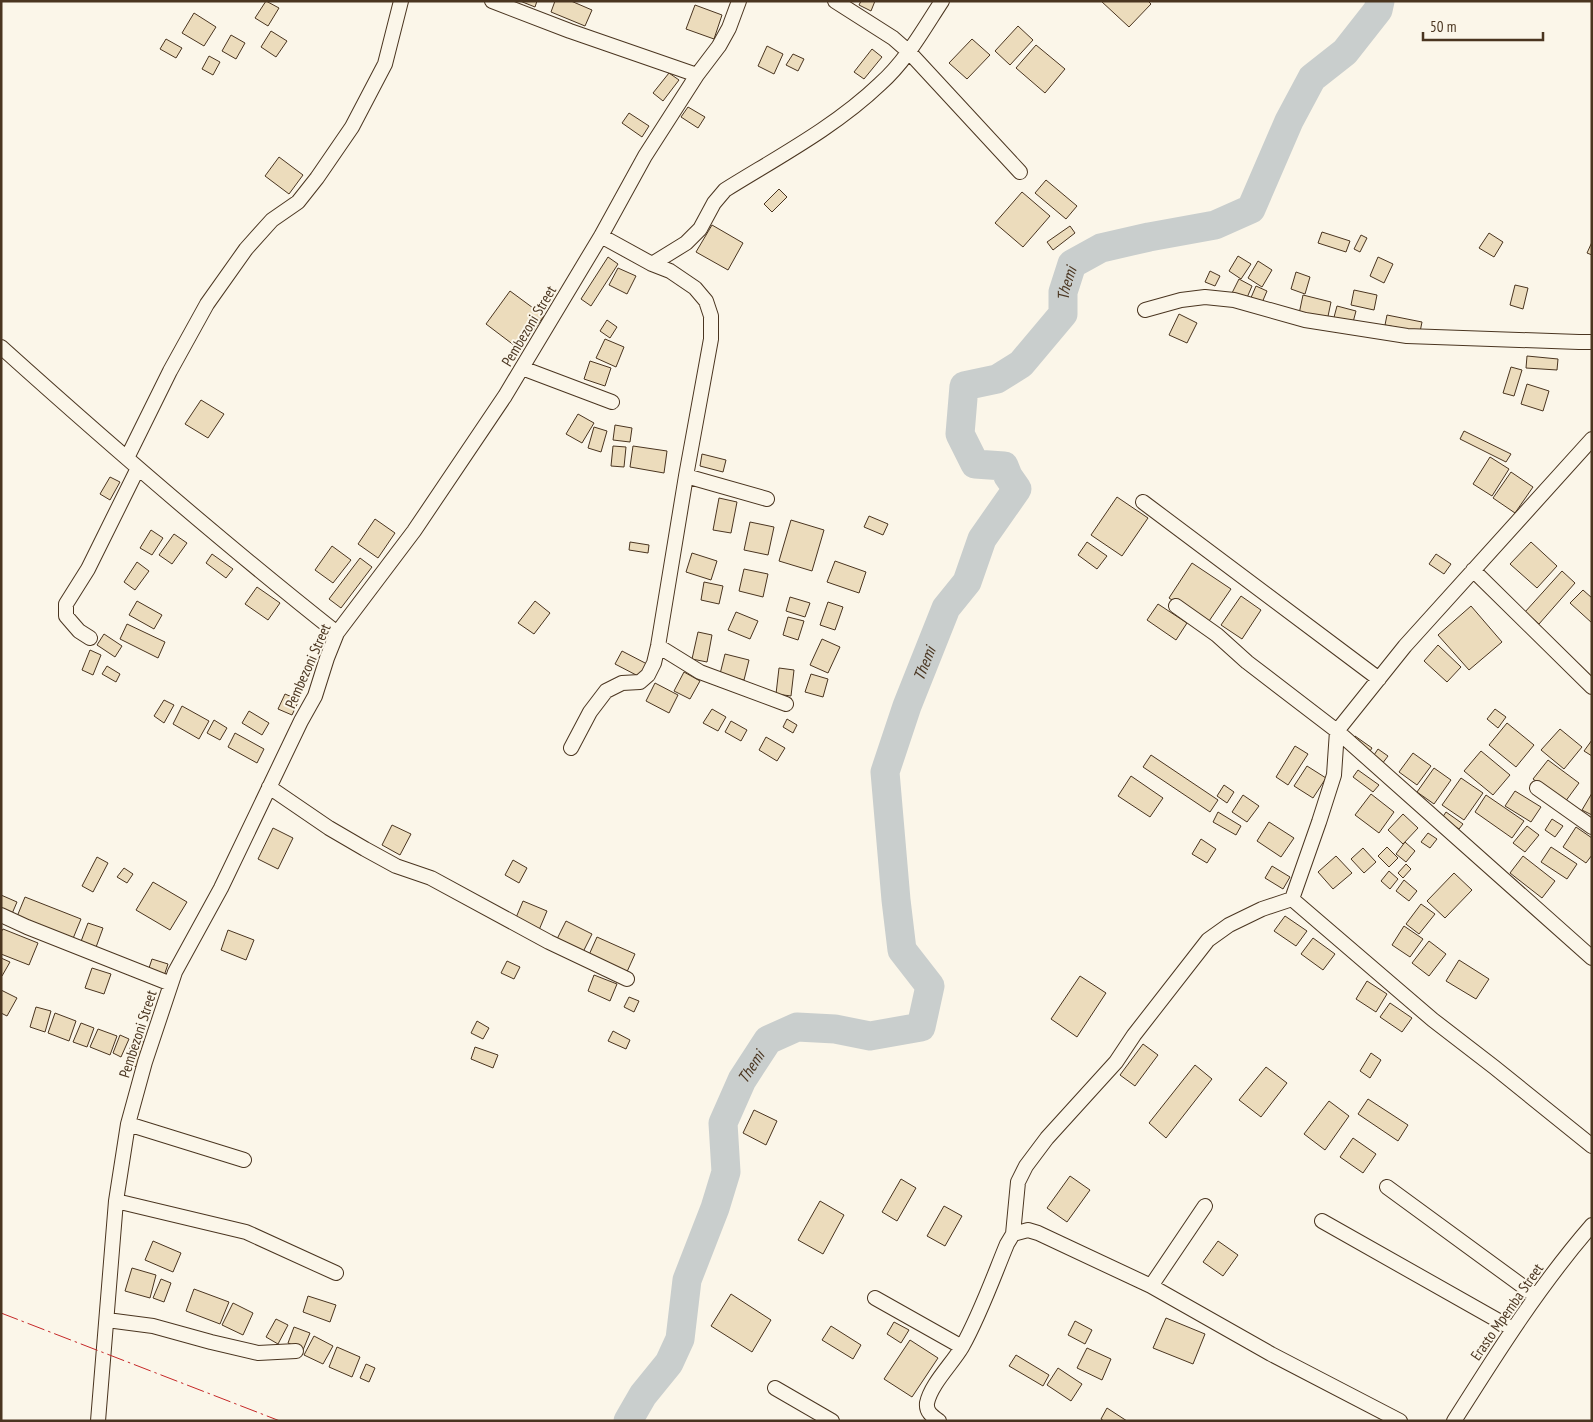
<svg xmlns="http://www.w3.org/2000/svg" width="1593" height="1422" font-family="'PT Sans Narrow',sans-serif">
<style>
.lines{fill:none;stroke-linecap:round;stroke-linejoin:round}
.river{stroke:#c9cecd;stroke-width:29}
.building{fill:#ecdcbc;stroke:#4a3520}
.street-casing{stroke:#4a3520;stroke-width:16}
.street{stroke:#fbf6e9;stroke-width:14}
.power{stroke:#c62828;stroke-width:1;stroke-dasharray:18 4 2.5 4;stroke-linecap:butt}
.labels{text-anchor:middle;stroke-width:4;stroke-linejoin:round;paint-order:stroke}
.street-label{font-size:15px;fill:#4a3520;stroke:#fbf6e9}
.water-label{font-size:16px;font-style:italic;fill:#4a3520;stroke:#fbf6e9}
</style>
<rect width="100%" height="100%" fill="#fbf6e9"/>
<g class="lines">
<path class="river" id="s1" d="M628,1421L643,1395L669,1363L680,1339L687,1280L715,1208L726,1172L723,1123L742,1080L768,1040L797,1027L835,1029L870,1036L921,1027L930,986L902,950L896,900L885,772L907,706L946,608L967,582L982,539L1017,489L1008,476L1004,466L975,464L960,434L964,386L997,379L1021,364L1063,314V292L1072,264L1101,248L1149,237L1215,225L1251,209L1289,121L1312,78L1345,52L1378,10L1380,1"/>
</g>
<path class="building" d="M266,1L279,8L268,26L255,18Z
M520,1H537L535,7Z
M555,1H571L592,10L585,26L551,12Z
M861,1H875L871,11L859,5Z
M1101,1H1148L1151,4L1129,27Z
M695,5L722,15L714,39L686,29Z
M194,13L216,27L204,46L182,33Z
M1018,26L1033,40L1010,65L995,51Z
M271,31L287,41L276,57L261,47Z
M231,35L245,43L236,59L222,51Z
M166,39L182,48L176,58L160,49Z
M972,39L990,55L967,79L949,63Z
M1036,45L1065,69L1045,93L1016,68Z
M767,46L783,54L774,74L758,66Z
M872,49L882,57L864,79L854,72Z
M793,54L804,59L798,71L786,65Z
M209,56L220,62L213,75L202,69Z
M669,73L679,80L663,101L653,93Z
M688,107L705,117L698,128L681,117Z
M629,113L649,126L642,137L622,123Z
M279,157L303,175L289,194L265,176Z
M1046,180L1077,206L1066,219L1035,193Z
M779,189L787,197L772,212L764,204Z
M1022,192L1050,216L1023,247L995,223Z
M712,225L743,243L728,270L696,252Z
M1070,226L1075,233L1053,250L1047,242Z
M1322,232L1350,241L1346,252L1318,243Z
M1489,233L1503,242L1494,257L1479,248Z
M1361,235L1367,238L1360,252L1354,249Z
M1592,242V255L1587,253Z
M1238,256L1251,264L1241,279L1229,271Z
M608,257L618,264L591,306L581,299Z
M1378,257L1393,264L1384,283L1370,276Z
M1258,261L1272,270L1262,287L1248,278Z
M618,268L636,276L627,294L609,285Z
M1210,271L1220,276L1215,286L1205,282Z
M1296,272L1310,277L1305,294L1291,289Z
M1239,279L1252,286L1246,300L1232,293Z
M1515,285L1528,288L1523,309L1510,305Z
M1256,286L1267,291L1261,305L1250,300Z
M1354,290L1377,295L1374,310L1351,305Z
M510,291L544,316L519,349L486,324Z
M1303,295L1331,302L1327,321L1299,314Z
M1337,306L1356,311L1352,326L1333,321Z
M1179,314L1197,323L1187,343L1169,335Z
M1387,315L1422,322L1420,332L1385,325Z
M607,320L617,327L610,338L600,331Z
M605,339L624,347L616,367L596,358Z
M1527,356L1558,359L1557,370L1526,368Z
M590,361L611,368L605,386L584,379Z
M1511,367L1522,370L1514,396L1503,393Z
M1527,384L1549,391L1543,411L1521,404Z
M201,400L224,414L208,438L185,424Z
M578,414L594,423L582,443L566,434Z
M615,425L632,428L630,442L613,440Z
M594,427L607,431L601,452L588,448Z
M1464,431L1511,454L1506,462L1460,439Z
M613,446L626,447L624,467L611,466Z
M633,446L667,451L664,473L630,467Z
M702,454L726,460L723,472L700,466Z
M1490,457L1509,469L1492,496L1473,484Z
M1511,472L1533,487L1515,513L1493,498Z
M110,477L120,482L110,500L100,494Z
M1117,497L1148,518L1122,556L1091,535Z
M719,498L737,502L731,533L713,530Z
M869,516L888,524L883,535L864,527Z
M375,519L395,533L378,558L358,544Z
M791,520L824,530L812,571L779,561Z
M750,522L774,527L768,555L744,550Z
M151,530L163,538L152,555L140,548Z
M174,534L187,543L172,564L159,555Z
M630,542L649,545L648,553L629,550Z
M1087,542L1107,556L1097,569L1078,555Z
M1531,542L1557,566L1537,588L1510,564Z
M332,546L351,560L333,583L315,570Z
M692,553L717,561L711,580L686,572Z
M212,554L233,569L226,578L206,563Z
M1436,554L1451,564L1444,574L1429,564Z
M360,558L372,567L341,608L329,599Z
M835,561L866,572L859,593L827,582Z
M137,562L149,571L135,590L124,582Z
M1192,563L1231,589L1207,624L1169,598Z
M744,569L768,574L763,597L739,591Z
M1562,571L1575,583L1539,624L1525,612Z
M704,582L723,586L719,604L701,600Z
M257,587L280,603L268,620L245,604Z
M1583,590L1592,598V623L1570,603Z
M1241,596L1261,610L1242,639L1221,625Z
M790,597L810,603L805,617L786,611Z
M137,601L162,615L154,629L129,615Z
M535,601L550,613L534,634L518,623Z
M828,602L843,607L835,630L820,625Z
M1158,604L1187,623L1176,640L1147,620Z
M1471,606L1502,642L1469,670L1438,635Z
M736,612L758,621L750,639L728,630Z
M788,617L804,621L798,640L783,635Z
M127,624L165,642L158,658L120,639Z
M698,632L712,635L707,662L692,659Z
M104,634L122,646L115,657L97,645Z
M822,639L840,647L828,673L810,665Z
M1438,645L1461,667L1447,682L1424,661Z
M90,650L101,655L93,675L82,670Z
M622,651L647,664L640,677L615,664Z
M725,654L749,660L744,680L720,674Z
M107,666L120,674L116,682L102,674Z
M779,668L794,670L791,696L776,694Z
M684,672L700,681L690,699L674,691Z
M811,674L828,679L823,697L805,692Z
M655,683L678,695L669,713L646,701Z
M285,694L299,700L292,715L278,709Z
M164,700L174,705L164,723L154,716Z
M182,706L209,721L199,739L173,724Z
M712,709L726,717L718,731L703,723Z
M1495,709L1506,717L1498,728L1487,719Z
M249,711L269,723L262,735L242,723Z
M787,719L797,725L793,733L783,727Z
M214,720L227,728L220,740L207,733Z
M731,721L747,730L741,741L725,732Z
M1507,723L1534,745L1516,767L1489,745Z
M1560,729L1582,747L1564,769L1541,750Z
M235,733L264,749L257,763L228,747Z
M1355,736L1372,748L1368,754L1351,741Z
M766,737L785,748L777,761L759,750Z
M1592,740V756L1584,751Z
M1295,746L1308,754L1288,785L1276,777Z
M1378,749L1388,756L1382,764L1372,758Z
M1481,751L1510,775L1493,795L1464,771Z
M1413,753L1431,766L1417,785L1399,772Z
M1151,755L1218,800L1210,812L1143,767Z
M1548,760L1579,783L1565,802L1533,779Z
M1307,766L1326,778L1313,798L1294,786Z
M1434,768L1451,780L1434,804L1417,792Z
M1358,770L1379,785L1373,792L1353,777Z
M1131,776L1163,798L1150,817L1118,796Z
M1461,778L1483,793L1464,820L1442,805Z
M1224,785L1234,792L1227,803L1217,796Z
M1515,791L1541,807L1531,822L1505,806Z
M1592,793V815L1582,810Z
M1371,794L1394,812L1379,833L1355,815Z
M1243,795L1259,806L1247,822L1232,812Z
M1486,795L1524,821L1512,838L1475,812Z
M1218,812L1241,826L1236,835L1213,822Z
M1446,812L1463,824L1459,829L1442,818Z
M1403,814L1418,828L1403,844L1388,830Z
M1552,819L1563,826L1555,837L1545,830Z
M1269,822L1294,838L1281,857L1257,841Z
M392,825L411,834L400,855L382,845Z
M1527,826L1539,835L1525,852L1513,843Z
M1576,827L1592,838V855L1586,863L1563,847Z
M273,828L293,838L278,869L258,859Z
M1428,833L1437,839L1430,848L1421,842Z
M1201,839L1216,849L1207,863L1192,854Z
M1405,842L1415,851L1406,862L1396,854Z
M1387,847L1398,858L1389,867L1378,856Z
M1551,847L1577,864L1567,879L1541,862Z
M1363,848L1376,862L1364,873L1351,859Z
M1336,856L1352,873L1333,889L1318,872Z
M1523,856L1555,881L1542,898L1510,873Z
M97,857L108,863L93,892L82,886Z
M513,860L527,868L519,883L505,875Z
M1406,864L1411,869L1403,878L1398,873Z
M1272,866L1290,877L1283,889L1265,878Z
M124,868L133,874L127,883L117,877Z
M1389,871L1398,879L1390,889L1381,881Z
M1454,873L1472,890L1445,918L1427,901Z
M1404,880L1417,891L1409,901L1396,891Z
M153,882L187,902L170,930L136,910Z
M1,895L17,902L11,916L1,912Z
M25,897L81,919L72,941L16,919Z
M523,901L547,911L539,930L515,920Z
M1421,904L1435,914L1419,934L1406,924Z
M1285,916L1307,931L1296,946L1274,931Z
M566,921L592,934L583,952L557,939Z
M88,923L103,928L95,950L80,944Z
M1404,926L1423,939L1410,957L1392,945Z
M3,929L38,943L29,965L1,954V932Z
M228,930L254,940L246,960L221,950Z
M597,937L635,954L626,974L588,957Z
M1313,938L1335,954L1323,970L1301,954Z
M1429,941L1446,954L1429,976L1412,963Z
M1,958L10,962L2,976H1Z
M152,959L168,964L164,976L148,971Z
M1459,960L1489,979L1476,999L1446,981Z
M507,961L520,967L514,979L501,973Z
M92,968L111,974L104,994L85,988Z
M594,975L617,984L610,1001L588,991Z
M1080,976L1106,993L1077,1037L1051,1019Z
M1367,981L1387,994L1376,1012L1356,999Z
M1,990L17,998L7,1016L1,1013Z
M629,997L639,1001L634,1012L624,1007Z
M1390,1003L1412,1018L1402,1032L1380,1017Z
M36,1007L51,1011L45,1032L30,1027Z
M55,1013L76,1021L69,1041L48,1033Z
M477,1021L489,1028L483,1039L471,1033Z
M81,1023L94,1028L87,1047L73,1042Z
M98,1029L117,1036L110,1055L90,1047Z
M613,1031L630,1040L626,1049L608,1041Z
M120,1035L129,1039L121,1057L113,1053Z
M133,1039L144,1042L137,1067L125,1063Z
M1143,1044L1158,1055L1135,1086L1120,1075Z
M475,1047L498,1055L493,1068L471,1059Z
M1371,1053L1381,1060L1370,1078L1360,1071Z
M1195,1065L1212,1079L1166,1138L1149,1123Z
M1266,1067L1287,1083L1261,1117L1239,1100Z
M1368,1099L1408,1125L1398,1141L1358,1114Z
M1329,1101L1349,1116L1325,1150L1304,1134Z
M754,1110L777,1121L766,1145L743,1133Z
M1353,1138L1376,1154L1363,1173L1340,1157Z
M1070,1176L1090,1190L1067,1222L1047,1208Z
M901,1179L916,1188L897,1221L882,1212Z
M820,1201L844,1215L823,1254L798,1240Z
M944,1206L962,1216L945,1246L927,1236Z
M153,1241L181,1253L173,1272L145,1260Z
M1218,1241L1238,1255L1223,1276L1203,1262Z
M132,1268L156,1275L150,1298L125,1291Z
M161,1279L171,1283L164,1302L153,1298Z
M194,1289L229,1302L220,1324L186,1311Z
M731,1294L771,1320L752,1352L711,1326Z
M308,1296L336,1305L330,1322L303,1312Z
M233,1303L253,1313L243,1335L222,1325Z
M1166,1318L1205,1334L1193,1364L1153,1348Z
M276,1319L288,1325L278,1344L266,1337Z
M1075,1321L1092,1330L1085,1344L1068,1335Z
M894,1322L909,1330L901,1343L887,1334Z
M831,1326L861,1345L853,1359L822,1340Z
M294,1327L310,1333L303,1350L288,1343Z
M314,1336L333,1346L323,1364L304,1355Z
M910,1340L938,1358L912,1397L884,1379Z
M337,1347L360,1357L352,1377L329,1367Z
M1087,1348L1111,1359L1102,1380L1077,1368Z
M1016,1355L1049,1375L1043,1386L1009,1366Z
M366,1364L375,1368L369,1382L360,1378Z
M1058,1368L1082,1384L1071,1401L1047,1385Z
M1107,1408L1127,1421H1104L1101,1419Z"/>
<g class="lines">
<g class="street-casing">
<path id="street" d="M492,1L570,31L697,75
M835,1L893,38L909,52L1020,172
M652,264L686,243L700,229L714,203L725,190C778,157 835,127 880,84C906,61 923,30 942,1
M1145,310L1181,300L1205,297L1234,300L1305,320L1407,336L1579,342H1592
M1,347C111,446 222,542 337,633
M522,368L612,402
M127,458L170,371L207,304L246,249L272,220L298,202L317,178L352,127L385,64L401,1
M686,476L767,499
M1143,502L1379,679
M1473,570L1592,687
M1176,606L1217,635L1247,662L1337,731L1592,958
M90,638L79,631L66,616V604L88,569L138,468
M658,646L700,672L786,704
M571,748L590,712L606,691L622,683L640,682L648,675L654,663L658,646L686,476L711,339V316L706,301L695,288L670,271L652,264L601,236
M269,787L329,828L365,849L396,866L431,878L549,942L627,979
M1537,788L1592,827
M1292,899L1319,822L1334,775L1337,731L1405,646L1592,439
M1292,899L1433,1020L1494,1067L1592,1146
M1,915L27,927L171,984
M128,1124L244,1160
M1387,1187L1536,1296
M116,1201L246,1232L336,1273
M1322,1221L1513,1329
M1013,1234L1018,1182L1026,1166L1047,1138L1116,1062L1134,1035L1208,940L1229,925L1262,909L1292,899
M1151,1286L1205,1206
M875,1298L962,1347
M107,1320L153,1326L211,1342L258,1353L296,1351
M775,1388L832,1421
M98,1421L116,1201L128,1124L145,1062L175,972L221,888L301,721L315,696L327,658L337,633L414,531L505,396L601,236L645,156L697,75L719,46L729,28L739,1
M939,1421C932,1416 926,1412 927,1403C931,1384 952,1364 962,1347C980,1315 993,1278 1007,1244L1013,1234L1028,1230L1038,1233L1151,1286L1271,1354L1400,1421
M1454,1421C1497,1353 1539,1286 1592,1225"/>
</g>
<use href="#street" class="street"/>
<path class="power" d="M1,1313L280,1421"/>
</g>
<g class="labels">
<g class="street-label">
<text transform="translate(529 326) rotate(-59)" y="5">Pembezoni Street</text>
<text transform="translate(308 666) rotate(-66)" y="5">Pembezoni Street</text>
<text transform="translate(138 1034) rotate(-72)" y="5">Pembezoni Street</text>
<text transform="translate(1507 1312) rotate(-55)" y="5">Erasto Mpemba Street</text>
</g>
<g class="water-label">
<text dy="6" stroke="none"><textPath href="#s1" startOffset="1450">Themi</textPath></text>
<text dy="6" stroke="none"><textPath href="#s1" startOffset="955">Themi</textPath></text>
<text dy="6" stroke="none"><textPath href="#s1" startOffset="384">Themi</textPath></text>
</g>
</g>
<rect width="1593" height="1422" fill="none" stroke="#4a3520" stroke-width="5"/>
<path d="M1423 32v8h120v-8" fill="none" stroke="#4a3520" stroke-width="2.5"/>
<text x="1430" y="32" font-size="15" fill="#4a3520" stroke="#fbf6e9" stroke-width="4" paint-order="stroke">50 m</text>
</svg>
